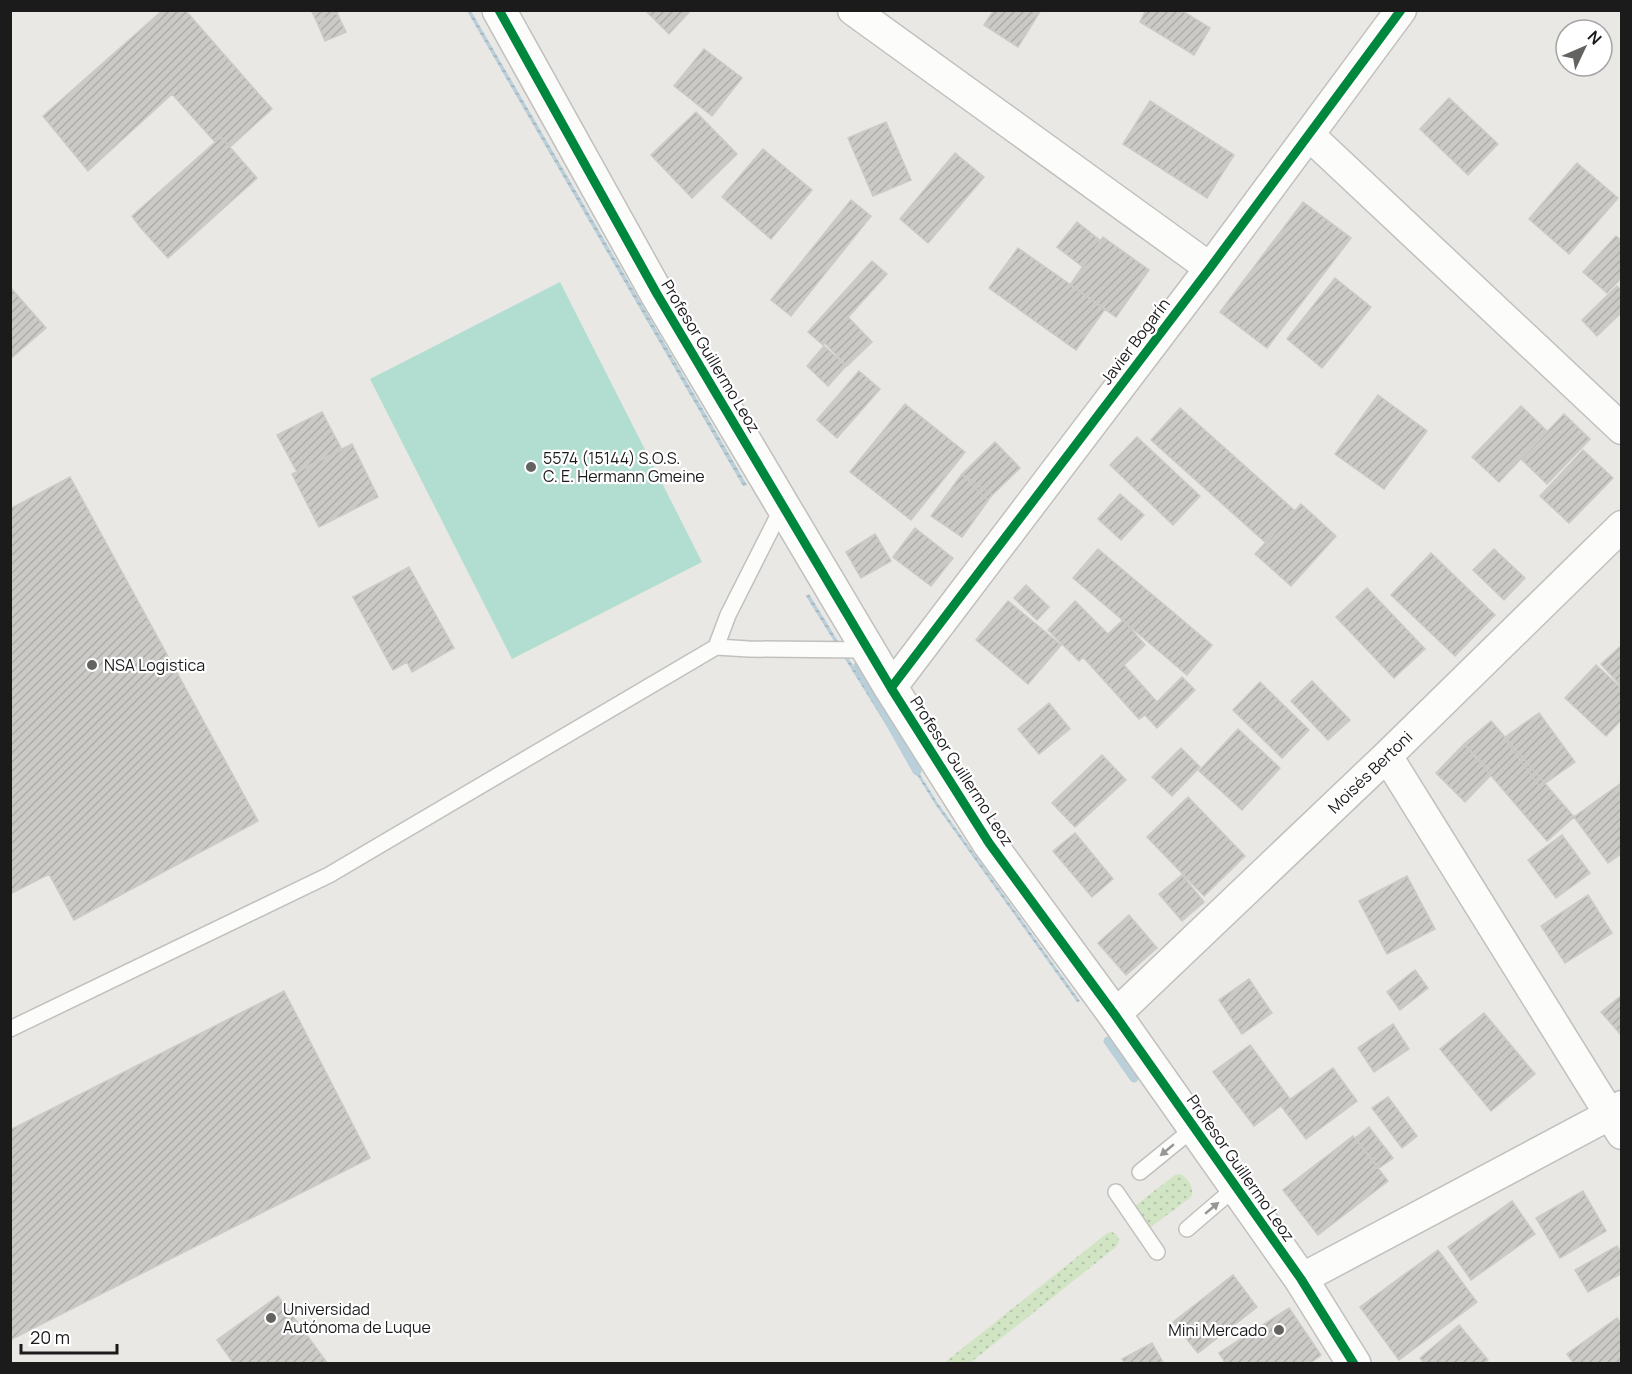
<svg xmlns="http://www.w3.org/2000/svg" width="1632" height="1374" font-family="Manrope,sans-serif">
<style>
.grass{fill:url(#grass-dots)}
.pitch{fill:#b2ded1}
.water{fill:url(#water-rules)}
.lines{fill:none;stroke-linecap:round;stroke-linejoin:round}
.stream{stroke:#b9cfda;stroke-width:9}
.building{fill:url(#building-hatch);stroke:#cccac5;stroke-width:1.5}
.service-casing{stroke:#c0c0be;stroke-width:18}
.minor-casing{stroke:#c0c0be;stroke-width:33}
.tertiary-casing{stroke:#c0c0be;stroke-width:36}
.service{stroke:#fcfcfb;stroke-width:15}
.minor{stroke:#fcfcfb;stroke-width:30}
.tertiary{stroke:#fcfcfb;stroke-width:33}
.cycleway-casing{stroke:#fff;stroke-width:13}
.cycleway{stroke:#00873e;stroke-width:9}
.oneway{fill:#979796}
.poi-dot{fill:#636361;stroke:#fff;stroke-width:2}
.labels{text-anchor:middle;stroke-width:4.5;stroke-linejoin:round;paint-order:stroke}
.street-label{font-size:16px;fill:#1b1b1b;stroke:#fff}
.poi-label{font-size:16px;fill:#1b1b1b;stroke:#fff;text-anchor:start}
</style>
<defs>
<pattern id="grass-dots" width="8" height="8" patternUnits="userSpaceOnUse" patternTransform="scale(1.5)"><rect width="8" height="8" fill="#d1e5c4"/><path d="M2 2h.1M6 6h.1" fill="none" stroke="#b3c4a8" stroke-width="1.8" stroke-linecap="round"/></pattern>
<pattern id="water-rules" width="6" height="5" patternUnits="userSpaceOnUse" patternTransform="scale(1.5)"><rect width="6" height="5" fill="#b9cfda"/><path d="M0 2.5h6" fill="none" stroke="#9eb1ba"/></pattern>
<pattern id="building-hatch" width="6" height="6" patternUnits="userSpaceOnUse" patternTransform="scale(1.5)"><rect width="6" height="6" fill="#cccac7"/><path d="M-1 1l2-2M0 6l6-6M5 7l2-2" fill="none" stroke="#afadaa"/></pattern>
</defs>
<rect width="100%" height="100%" fill="#e9e8e4"/>
<path class="grass" d="M1180,1174C1188,1178 1195,1188 1191,1197L1151,1227H1147L1133,1210L1136,1205L1175,1175Z
M1111,1232C1119,1234 1121,1241 1116,1247L970,1363H944L1106,1234Z"/>
<path class="pitch" d="M560,282L702,562L512,659L370,379Z"/>
<path class="water" d="M467,11H471L747,485L743,486Z
M809,594L937,802L1080,1001L1077,1002L935,804L806,596Z"/>
<g class="lines">
<path class="stream" d="M858,666L917,771
M1108,1041L1134,1078"/>
</g>
<path class="building" d="M163,10H185L272,109L230,147L221,137L215,142L172,94L88,171L43,116Z
M311,10H342L317,22Z
M645,10H691L669,34Z
M994,10H1041L1018,47L984,25Z
M1146,10H1181L1210,28L1194,55L1140,22Z
M337,13L346,32L325,41L317,22Z
M704,49L742,78L712,116L674,86Z
M1449,98L1498,144L1468,175L1420,129Z
M1150,101L1234,155L1207,198L1123,144Z
M696,112L737,154L692,198L651,155Z
M886,122L911,180L873,196L848,138Z
M221,137L257,178L168,258L140,227L132,216Z
M763,149L812,190L771,239L722,197Z
M955,153L984,177L928,243L900,219Z
M1577,163L1618,198L1569,254L1529,219Z
M851,200L871,216L791,316L771,300Z
M1303,202L1351,238L1267,348L1220,312Z
M1077,222L1102,242L1083,267L1057,247Z
M1616,236L1622,241V277L1607,293L1583,272Z
M1103,237L1149,270L1116,317L1070,285Z
M1018,248L1105,309L1076,350L989,288Z
M872,261L887,274L823,345L808,332Z
M1335,278L1371,307L1322,368L1287,339Z
M1617,286L1622,291V312L1597,336L1582,320Z
M10,287L46,328L10,359Z
M848,317L872,342L847,366L823,341Z
M824,346L846,366L828,386L807,366Z
M859,371L880,389L837,438L817,420Z
M1378,395L1427,431L1384,489L1335,454Z
M905,404L965,452L911,520L850,472Z
M1521,406L1547,431L1499,482L1472,457Z
M1180,408L1294,510L1266,543L1151,440Z
M322,412L342,450L297,472L277,435Z
M1564,414L1590,439L1547,484L1521,459Z
M1137,437L1200,496L1173,525L1110,465Z
M995,442L1020,468L987,500L962,474Z
M352,444L378,497L319,527L292,474Z
M1583,450L1613,478L1569,523L1540,496Z
M962,474L992,495L962,537L931,516Z
M70,477L258,821L74,920L49,874L10,894V509Z
M1120,494L1144,515L1121,540L1098,519Z
M1301,504L1336,536L1291,586L1255,554Z
M915,528L953,558L931,586L893,557Z
M875,534L891,561L861,578L846,552Z
M1098,549L1212,645L1187,675L1073,578Z
M1494,549L1525,578L1504,600L1473,570Z
M1431,553L1495,615L1455,656L1391,595Z
M409,567L454,648L412,672L407,662L393,670L353,597Z
M1026,585L1049,607L1037,620L1014,598Z
M1367,588L1425,649L1394,678L1336,617Z
M1008,601L1061,645L1028,684L976,640Z
M1075,601L1107,633L1079,661L1048,630Z
M1123,620L1145,645L1124,665L1157,702L1182,677L1195,690L1157,728L1145,715L1139,719L1083,657Z
M1622,645V687L1601,664Z
M1596,665L1622,689V719L1606,736L1565,698Z
M1312,681L1350,720L1328,740L1291,701Z
M1260,682L1309,730L1282,758L1233,710Z
M1049,703L1070,729L1039,754L1018,729Z
M1539,713L1575,762L1540,787L1504,738Z
M1491,721L1574,817L1547,841L1464,744Z
M1238,729L1280,768L1242,810L1199,771Z
M1464,744L1493,773L1465,802L1436,773Z
M1181,748L1200,767L1172,796L1152,777Z
M1102,755L1126,780L1075,827L1052,803Z
M1620,784L1622,853L1608,863L1574,817Z
M1188,797L1245,856L1204,896L1147,837Z
M1075,833L1113,879L1092,897L1053,851Z
M1562,835L1590,873L1556,898L1528,860Z
M1182,875L1204,902L1182,921L1159,894Z
M1407,876L1435,929L1387,954L1359,901Z
M1588,895L1612,933L1565,963L1541,926Z
M1129,915L1157,948L1126,975L1098,943Z
M1415,970L1428,988L1400,1010L1387,992Z
M1249,979L1272,1013L1242,1034L1219,1000Z
M284,991L370,1158L10,1340V1130Z
M1622,995V1036L1601,1012Z
M1484,1013L1535,1074L1491,1111L1440,1049Z
M1393,1024L1409,1049L1374,1072L1358,1048Z
M1250,1045L1290,1099L1254,1126L1213,1072Z
M1333,1068L1357,1101L1306,1139L1281,1106Z
M1388,1097L1417,1136L1402,1148L1372,1108Z
M1369,1127L1393,1158L1379,1168L1355,1138Z
M1353,1136L1388,1181L1318,1235L1283,1190Z
M1583,1191L1606,1231L1560,1258L1536,1218Z
M1512,1201L1535,1234L1471,1280L1448,1247Z
M1617,1246L1622,1254V1273L1588,1292L1575,1270Z
M1438,1250L1477,1302L1399,1360L1360,1307Z
M1233,1275L1257,1307L1198,1353L1173,1322Z
M278,1296L328,1364H234L217,1340Z
M1289,1308L1321,1355L1309,1364H1226L1219,1353Z
M1617,1318L1622,1325V1364H1574L1567,1354Z
M1459,1325L1488,1360L1484,1364H1425L1420,1358Z
M1152,1343L1164,1364H1125L1122,1359Z"/>
<g class="lines">
<g class="service-casing">
<path id="service" d="M783,506L728,615L716,647L749,649L868,650
M10,1029L329,875L716,647
M1140,1172L1194,1128
M1116,1192L1157,1252
M1187,1229L1236,1187"/>
</g>
<g class="minor-casing">
<path id="minor" d="M853,10L1210,268
M1309,135L1622,429
M891,688L1210,268L1401,10
M1387,756L1622,1134
M1115,1015L1387,756L1622,526
M1301,1279L1609,1115L1622,1106"/>
</g>
<g class="tertiary-casing">
<path id="tertiary" d="M499,10L657,294L891,688L989,843L1115,1015L1301,1279L1354,1364"/>
</g>
<use href="#service" class="service"/>
<use href="#minor" class="minor"/>
<use href="#tertiary" class="tertiary"/>
<g class="cycleway-casing">
<path id="cycleway" d="M499,10L657,294L891,688L989,843L1115,1015L1301,1279L1354,1364
M891,688L1210,268L1401,10"/>
</g>
<use href="#cycleway" class="cycleway"/>
</g>
<defs><path id="oneway-solid" d="M-6-.8H1V-3.2L6.5 0L1 3.2V.8H-6Z" transform="scale(1.5)"/></defs>
<g class="oneway">
<use href="#oneway-solid" transform="translate(1167 1150) rotate(140)"/>
<use href="#oneway-solid" transform="translate(1212 1208) rotate(-40)"/>
</g>
<g class="poi-dot">
<circle cx="531" cy="467" r="6"/>
<circle cx="92" cy="665" r="6"/>
<circle cx="271" cy="1318" r="6"/>
<circle cx="1279" cy="1330" r="6"/>
</g>
<g class="labels">
<g class="street-label">
<text transform="translate(1135 341) rotate(-53)" y="6">Javier Bogarín</text>
<text transform="translate(711 356) rotate(59)" y="6">Profesor Guillermo Leoz</text>
<text transform="translate(962 771) rotate(57)" y="6">Profesor Guillermo Leoz</text>
<text transform="translate(1370 772) rotate(-44)" y="6">Moisés Bertoni</text>
<text transform="translate(1241 1168) rotate(55)" y="6">Profesor Guillermo Leoz</text>
</g>
<g class="poi-label">
<text x="543" y="464">5574 (15144) S.O.S.<tspan x="543" dy="18">C. E. Hermann Gmeine</tspan></text>
<text x="104" y="671">NSA Logistica</text>
<text x="283" y="1315">Universidad<tspan x="283" dy="18">Autónoma de Luque</tspan></text>
<text x="1267" y="1336" text-anchor="end">Mini Mercado</text>
</g>
</g>
<rect width="1632" height="1374" fill="none" stroke="#1b1b1b" stroke-width="24"/>
<g transform="translate(1584 48) rotate(46)"><circle r="28" fill="#ffffff" stroke="#a4a4a4" stroke-width="1.5"/>
<path d="M0-4.5L10 22L0 15L-10 22Z" fill="#636361"/>
<text y="-9" font-size="16" font-weight="bold" text-anchor="middle" fill="#1b1b1b">N</text>
</g>
<path d="M21 1344v9h96v-9" fill="none" stroke="#1b1b1b" stroke-width="3"/>
<text x="30" y="1344" font-size="18" fill="#1b1b1b" stroke="#ffffff" stroke-width="4.5" paint-order="stroke">20 m</text>
</svg>
